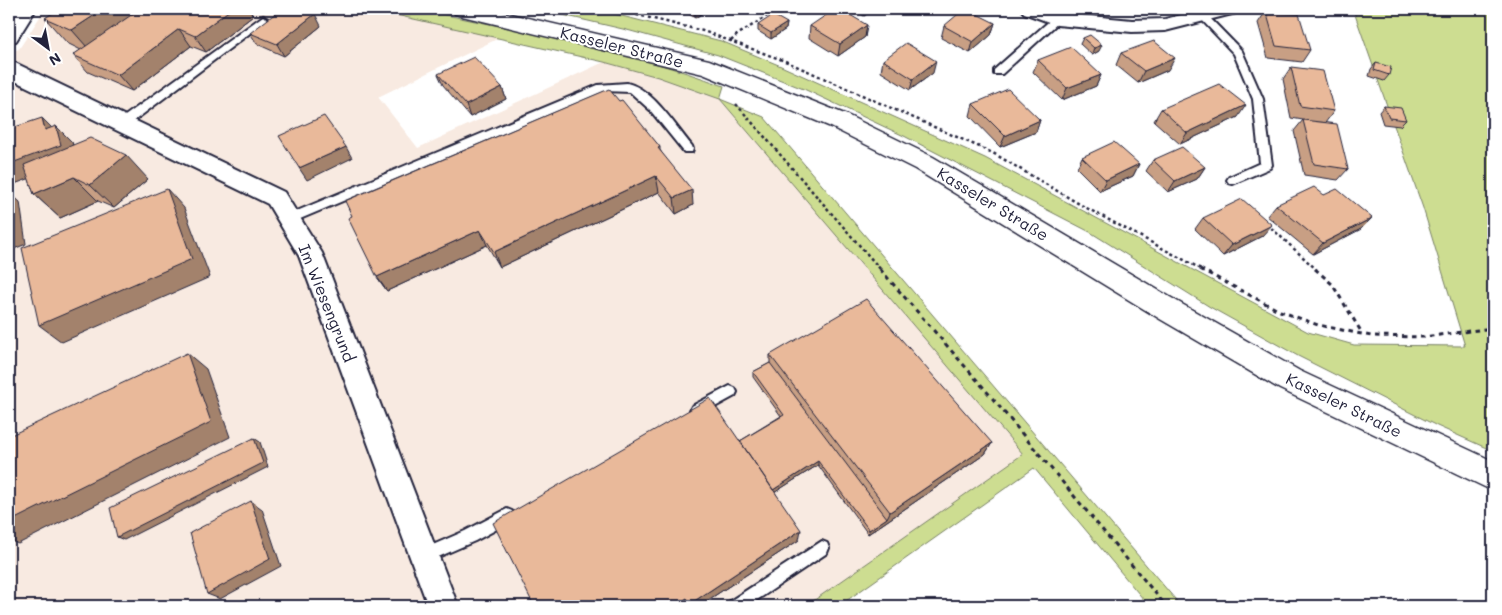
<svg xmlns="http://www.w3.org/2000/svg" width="1502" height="615" font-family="Mali,sans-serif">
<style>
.built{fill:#f8eae1}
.green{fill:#cddd91;stroke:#788066}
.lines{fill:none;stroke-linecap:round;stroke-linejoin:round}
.lane-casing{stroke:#22223b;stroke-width:4}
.street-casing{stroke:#22223b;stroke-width:4}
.secondary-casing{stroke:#22223b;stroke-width:3}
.path-far1{stroke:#22223b;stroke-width:2.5;stroke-dasharray:3 3;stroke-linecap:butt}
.path{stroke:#22223b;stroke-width:3;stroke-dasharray:4.5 4.5;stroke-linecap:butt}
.lane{fill:#fff;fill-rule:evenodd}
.street{fill:#fff;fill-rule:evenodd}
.secondary{fill:#fff;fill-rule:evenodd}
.wall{fill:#c89f84;stroke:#22223b}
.shaded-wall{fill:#a3826c;stroke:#22223b}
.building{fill:#e9b99a;stroke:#22223b}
.labels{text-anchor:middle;stroke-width:4;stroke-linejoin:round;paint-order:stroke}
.street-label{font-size:16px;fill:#22223b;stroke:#fff}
</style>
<rect width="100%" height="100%" fill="#fff"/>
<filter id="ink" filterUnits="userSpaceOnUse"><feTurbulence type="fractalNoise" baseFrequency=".02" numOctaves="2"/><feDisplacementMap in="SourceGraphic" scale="10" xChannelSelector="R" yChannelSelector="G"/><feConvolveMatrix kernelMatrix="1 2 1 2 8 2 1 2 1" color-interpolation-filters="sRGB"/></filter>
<g filter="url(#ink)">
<path class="built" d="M45,9H391L388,13L499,38L378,97L418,148L604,62L658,77L720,99L1024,455L806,606H9V52L19,49Z"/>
<path class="green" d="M391,9H417C521,31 625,49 724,86L720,99L764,117L1181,606H1149L1034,468L839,606H806L1023,454L720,99L658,77L604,62L387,13Z
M537,9H594L721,41L781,66L985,158L1308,332L1354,345L1465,346L1423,208L1353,9H1493V451L1437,426L1298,356L1210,307L1090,232L904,136L806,90L718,55L627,30Z"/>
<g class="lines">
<g class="lane-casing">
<path id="lane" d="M1203,13L1206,14L1242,51L1263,99L1272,165L1270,168L1233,184L1229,183L1227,180L1229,177L1260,163L1253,99L1234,54L1200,18L1198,16Z
M263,16L268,19L266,21L126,127H118L117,124L118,121Z
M1057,16L1060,17V21L1002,74H994V70L1054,17Z
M627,83C653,89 675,126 692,146L693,149L692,152H684L650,110L630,92L604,91L293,222H285L283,219L285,216L598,85Z
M730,386L735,388L737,392L735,396L702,414L697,416L692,414L690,410L692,406Z
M507,509L512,511L514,516L512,521L475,541L429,561L424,563L419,561L417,556L419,551L465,531Z
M822,541L827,543L829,548L827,553L748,606H727L730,601Z"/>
</g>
<g class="street-casing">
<path id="street" d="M17,9H36L16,41L9,42V21Z
M1021,9H1048L1060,13L1132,20L1165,19L1205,9H1239L1236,13L1165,31L1132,32L1057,25L1024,13Z
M9,60L284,192L322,253L458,606H428L299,256L268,204L15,81L9,77Z"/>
</g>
<g class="secondary-casing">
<path id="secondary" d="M452,9H489L709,60L847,115L933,157L1180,303L1300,371L1493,461V491L1280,389L1160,319L915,169L831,127L703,74L462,16L455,14Z"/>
</g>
<path class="path-far1" d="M613,9L703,31L785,61L993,153L1081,205L1203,270
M731,41L737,35L778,9
M736,104L881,270
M1267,224L1317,270"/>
<path class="path" d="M880,269L983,387L1166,606
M1200,269L1280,311L1318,325L1371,336L1424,337L1485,329L1493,330
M1315,269L1332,284L1362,333"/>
<use href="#lane" class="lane"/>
<use href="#street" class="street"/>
<use href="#secondary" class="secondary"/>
</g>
<path class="wall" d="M59,9H249L253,16L206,52L191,46L132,91L88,72L73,55L81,50L67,43L45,18Z
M681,9H709L695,18Z
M851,9H874L864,16Z
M896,9H911L904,13Z
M1266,11L1310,50L1302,62L1268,58L1258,23Z
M787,23L786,29L771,39L758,31V25Z
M995,23L991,35L970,53L941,38L944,26Z
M867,25L865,37L838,56L809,38L810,26Z
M321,26L284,56L257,44L250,33Z
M1083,38L1099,51L1092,55L1080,44Z
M1121,53L1168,70L1138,83L1116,65Z
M883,60L933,73L910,90L881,72Z
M1038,60L1101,75L1096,86L1062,100L1033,72Z
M1376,63L1389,75L1384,81L1369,76L1371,69Z
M1291,67L1334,111L1325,123L1348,169L1338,180L1304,175L1294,131L1303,120L1291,118L1283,79Z
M438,74L502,87L506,99L470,117L443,85Z
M619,101L660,147V150L693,205L676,214L659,192L500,267L487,245L387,291L377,277Z
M973,104L1040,120L1036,132L1000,147L970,116Z
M1384,106L1406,120L1400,126L1383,124L1379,112Z
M1161,109L1238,117L1180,144L1154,121Z
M56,126L72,142L73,145L148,179L114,208L98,201L60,218L34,194L29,179L52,128Z
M1082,157L1139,164L1133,176L1100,191L1077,168Z
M1153,160L1205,167L1197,179L1168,192L1146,171Z
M1324,195L1372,218L1361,229L1313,254L1267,216L1276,205Z
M1203,218L1262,236L1223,256L1195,229Z
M770,355L992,443L985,454L868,534L818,465L775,492L799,540L699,606H689V605L534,606L740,441L781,416L753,377V372L770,363Z"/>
<path class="shaded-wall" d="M104,9H160L94,55L72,30Z
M231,9H249L253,16L206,52L195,36Z
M695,9H709L695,18Z
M866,9H874L864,16L865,10Z
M905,9H911L904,13Z
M315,14L321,26L284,56L277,44Z
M787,23L786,29L771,39V33Z
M995,23L991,35L970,53L973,42Z
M867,25L865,37L838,56L840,44Z
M179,29L191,46L132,91L118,75Z
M1102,45L1099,51L1092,55L1094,48Z
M1175,58L1168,70L1138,83L1144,71Z
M936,61L933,73L910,90L913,79Z
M1101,75L1096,86L1062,100L1067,88Z
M502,87L506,99L470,117L466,105Z
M1246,105L1238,117L1180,144L1187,133Z
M42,118L58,134L56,126L72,142L77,161L9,186V164L45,130Z
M1040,120L1036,132L1000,147L1005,136Z
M346,147L352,158L307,180L299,168Z
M126,155L148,179L114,208L90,185Z
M1139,164L1133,176L1100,191L1106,180Z
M1205,167L1197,179L1168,192L1175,181Z
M656,176L659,192L500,267L494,252Z
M74,177L98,201L60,218L34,194Z
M167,189L184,208L210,277L62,342L39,325Z
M692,190L693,205L676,214L674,198Z
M9,192L20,202L26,244L9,251Z
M1372,218L1361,229L1313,254L1323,243Z
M1272,225L1262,236L1223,256L1232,245Z
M480,230L487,245L387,291L377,277Z
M187,353L206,369L230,437L18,544L9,540V522Z
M254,438L260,442L268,467L124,540L117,537Z
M992,443L985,454L868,534L869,530L887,518L890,512Z
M818,461V465L769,496L770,492Z
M251,501L262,509L281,566L220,599L207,594Z
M801,530L799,540L699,606H691L690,604Z
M687,598L689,605L688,606H674Z"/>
<path class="building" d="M59,9H104L72,30L45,18Z
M140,9H231L195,36L179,29L118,75L73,55Z
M281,9H301L315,14L277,44L250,33Z
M835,9H840L867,25L840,44L810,26Z
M964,9H967L995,23L973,42L944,26Z
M1266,11L1299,14L1310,50L1276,46Z
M773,15L787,23L771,33L758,25Z
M1090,35L1102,45L1094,48L1083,38Z
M1154,41L1175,58L1144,71L1121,53Z
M906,43L936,61L913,79L883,60Z
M1071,47L1101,75L1067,88L1038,60Z
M474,57L502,87L466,105L438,74Z
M1376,63L1391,67L1389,75L1374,70Z
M1291,67L1323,71L1334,111L1300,106Z
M1219,84L1246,105L1187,133L1161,109Z
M609,89L619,101L622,100L660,147L658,148L692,190L674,198L656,176L494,252L480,230L377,277L348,218L352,216L345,201Z
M1008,89L1040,120L1005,136L973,104Z
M1384,106L1401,108L1406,120L1389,118Z
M324,116L346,147L299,168L279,136Z
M42,118L45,130L56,126L61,145L9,164V129Z
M1303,120L1337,124L1348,169L1314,164Z
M90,138L126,155L90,185L74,177L34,194L24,165Z
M1114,142L1139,164L1106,180L1082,157Z
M1182,147L1205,167L1175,181L1153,160Z
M1314,187L1324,195L1337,189L1372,218L1323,243L1276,205Z
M167,189L192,259L39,325L22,248Z
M1242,199L1272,225L1232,245L1203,218Z
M9,201L13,234L9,235Z
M866,299L992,443L890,512L770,355Z
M187,353L211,422L9,522V436Z
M770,363L887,518L869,530L818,461L773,490L740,441L784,415L753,372Z
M710,398L801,530L690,604L687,598L674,606H534L493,523Z
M254,438L263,463L117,537L110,508Z
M251,501L270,559L207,594L190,533Z"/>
</g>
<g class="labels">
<g class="street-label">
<text transform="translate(622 47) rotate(14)" y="6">Kasseler Straße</text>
<text transform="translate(993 204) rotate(31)" y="6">Kasseler Straße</text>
<text transform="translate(327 303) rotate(68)" y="6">Im Wiesengrund</text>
<text transform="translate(1344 405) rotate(26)" y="6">Kasseler Straße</text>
</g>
</g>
<rect width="1502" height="615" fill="none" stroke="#fff" stroke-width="30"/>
<rect x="15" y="15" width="1472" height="585" fill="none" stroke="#22223b" stroke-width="2" filter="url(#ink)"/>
<g transform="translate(48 48) rotate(148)" stroke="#ffffff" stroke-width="4" paint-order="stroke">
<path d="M0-4L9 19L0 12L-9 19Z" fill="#22223b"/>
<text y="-8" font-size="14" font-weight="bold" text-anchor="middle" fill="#22223b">N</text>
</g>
</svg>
